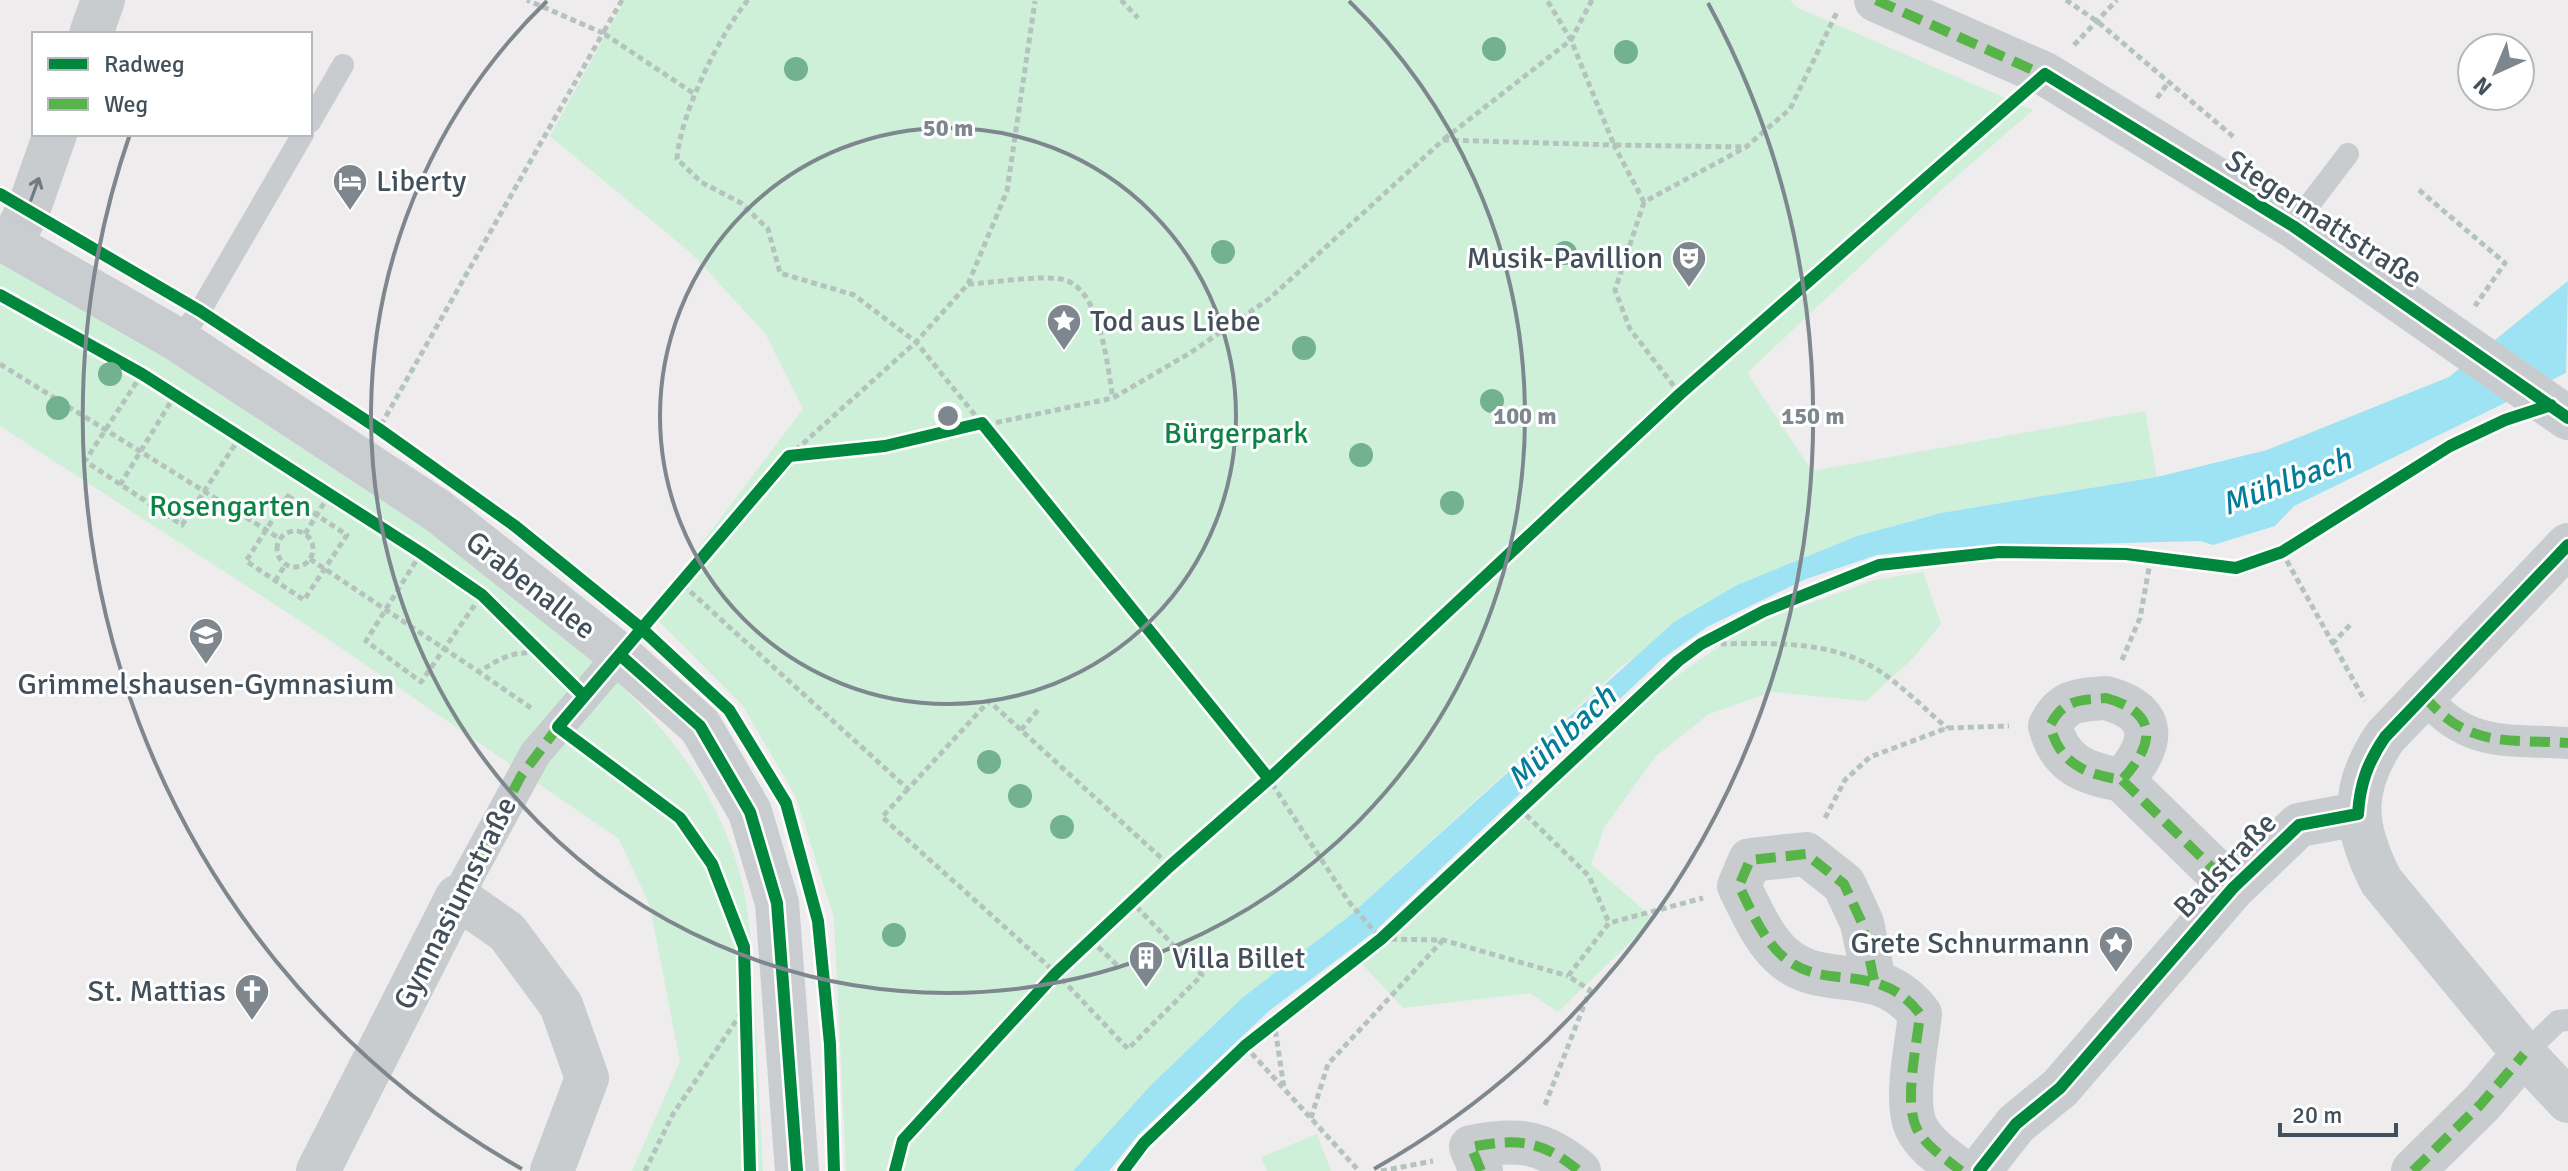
<svg xmlns="http://www.w3.org/2000/svg" width="2568" height="1171" font-family="Signika,sans-serif">
<style>
.green{fill:#cef0d9}
.water{fill:#9ee3f3}
.lines{fill:none;stroke-linecap:round;stroke-linejoin:round}
.path{stroke:#b4c3be;stroke-width:5;stroke-dasharray:6 4;stroke-linecap:butt}
.service{stroke:#c8ccce;stroke-width:22}
.pedestrian{stroke:#c8ccce;stroke-width:32}
.minor{stroke:#c8ccce;stroke-width:44}
.secondary{stroke:#c9cdd0;stroke-width:44}
.quiet{stroke:#57b448;stroke-width:10;stroke-dasharray:20 10;stroke-linecap:butt}
.cycleway-casing{stroke:#fff;stroke-width:17}
.cycleway{stroke:#00873e;stroke-width:12}
.tree{fill:#72b290}
.oneway{stroke:#717b83}
.ring{fill:none;stroke:#7e878e;stroke-width:4}
.labels{text-anchor:middle;stroke-width:6;stroke-linejoin:round;paint-order:stroke}
.poi-label{font-size:30px;fill:#42505b;stroke:#fff;text-anchor:start}
.street-label{font-size:30px;fill:#42505b;stroke:#fff}
.park-label{font-size:30px;fill:#0c8344;stroke:#fff}
.water-label{font-size:32px;font-style:italic;fill:#037d98;stroke:#fff}
.centre{fill:#7e878e;stroke:#fff;stroke-width:4}
.ring-label{font-size:24px;text-anchor:middle;font-weight:bold;fill:#7e878e;stroke:#fff;stroke-width:6;stroke-linejoin:round;paint-order:stroke}
</style>
<rect width="100%" height="100%" fill="#eeecec"/>
<path class="green" d="M625,0H1790L1798,8L2033,110L1941,190L1747,373L1812,471L2145,411L2157,477L1941,513L1857,536L1737,585L1622,666L1348,917L1242,998L1151,1085L1073,1171H846L834,918L796,797L743,706L650,612L803,409L765,333L692,254L550,136Z
M0,261C175,360 349,463 507,588C597,660 690,734 731,846C751,899 752,955 755,1011C758,1064 760,1118 763,1171H632L680,1062L650,906L619,839L328,639L0,426Z
M1923,572L1941,624L1914,657L1866,701L1772,692L1709,714L1656,756L1605,826L1591,864L1654,919L1558,1012L1530,993L1403,1008L1361,963L1652,693L1752,624L1875,580Z
M1317,1134L1331,1171H1267L1261,1157Z"/>
<path class="water" d="M2568,281L2566,373L2294,506L2275,526L2213,545L2200,541L1945,548L1877,555L1806,579L1707,627L1662,659L1374,932L1269,1011L1138,1135L1109,1171H1073L1151,1085L1242,998L1348,917L1674,622L1737,585L1857,536L1941,513L2157,477L2267,450L2449,377Z"/>
<g class="lines">
<path class="path" d="M622,0L603,33L696,95
M748,0C720,34 680,114 677,159L701,182L741,203L768,229L780,273L854,295L916,342L1269,779L1349,902L1381,939L1443,940L1568,976
M1121,0L1138,18
M1592,0L1571,40L1614,145L1745,147
M2066,0L2098,22L2236,139
M2074,45L2117,0
M2157,98L2168,83
M1444,139L1571,40L1547,0
M2419,190L2505,263L2475,306
M1644,202L1615,290L1630,329L1680,394
M968,284C994,283 1036,275 1061,279C1101,286 1107,366 1113,398
M0,364L279,538
M142,374L85,461L182,525L240,437
M381,425L603,33L527,0
M789,456L885,446L1113,398L1190,353L1269,299L1443,140L1614,145L1644,202L1746,147L1790,109L1837,12
M120,485L175,395
M288,496L347,535L304,600L246,561Z
M277 549a18 18 0 1 1 36 0a18 18 0 1 1-36 0Z
M305,534L329,495
M2282,552L2365,701
M421,553L366,641L421,682L481,596
M310,559L479,672
M275,581L285,565
M683,585L908,789L989,701L1170,866
M646,625L789,456L916,342L968,284L1007,191L1035,1
M1701,644C1761,644 1829,637 1881,672C1904,688 1925,709 1947,728
M2332,644L2350,625
M2122,660L2140,618L2151,557
M531,708L479,672C503,656 516,650 545,654
M1021,730L1038,710
M908,789L882,817L1056,973L1128,1049L1202,975L1132,902
M1519,808L1589,876L1609,923
M1825,818L1845,780L1870,757L1947,728L2009,726
M1091,940L1120,968
M1274,1021L1284,1088
M1245,1046L1359,1171
M1545,1105L1590,990L1568,976L1609,923L1703,898
M1311,1118L1328,1064L1443,940
M645,1171L673,1114L742,1012
M1381,1171L1433,1161"/>
<path class="service" d="M310,122L343,65
M2293,226L2348,154
M178,340L200,311L303,134
M2524,1054L2558,1021L2568,1020"/>
<path class="pedestrian" d="M2424,696C2468,748 2505,739 2568,743
M457,897L535,754L620,655"/>
<path class="minor" d="M1876,0L2045,74L2293,226L2568,418
M91,34L103,0
M11,243L29,208L55,134
M2568,545L2385,737C2350,789 2353,826 2381,881L2524,1054L2568,1101
M2106,698C2160,713 2154,745 2122,780C2085,774 2060,764 2050,726C2063,699 2080,700 2106,698Z
M2122,780L2233,888
M1874,980L1862,923L1844,884L1806,854L1750,860L1739,886C1751,910 1764,942 1786,959C1827,992 1879,960 1920,1014C1917,1045 1904,1100 1916,1127C1925,1146 1945,1158 1961,1171
M318,1171L457,897L507,932L561,1005L587,1078L552,1171
M1481,1171L1471,1147C1517,1138 1542,1140 1579,1171
M1979,1171L2016,1124L2060,1088L2233,888L2299,825L2358,814
M2413,1171L2481,1104L2524,1054"/>
<path class="secondary" d="M0,238L178,340L438,511L620,655L700,726L750,812L777,903L797,1171"/>
<path class="quiet" d="M1876,0L2051,78
M2424,696C2468,748 2505,739 2568,743
M2106,698C2160,713 2154,745 2122,780C2085,774 2060,764 2050,726C2063,699 2080,700 2106,698Z
M2122,780L2233,888
M457,897L521,776L561,723
M1874,980L1862,923L1844,884L1806,854L1750,860L1739,886C1751,910 1764,942 1786,959C1827,992 1879,960 1920,1014C1917,1045 1904,1100 1916,1127C1925,1146 1945,1158 1961,1171
M1481,1171L1471,1147C1517,1138 1542,1140 1579,1171
M2413,1171L2481,1104L2524,1054"/>
<g class="cycleway-casing">
<path id="cycleway" d="M0,194L200,311L379,429L515,526L642,629L729,710L786,803L818,921L830,1044L834,1171
M0,295L142,374L421,553L482,595L583,695
M620,655L700,726L750,812L777,903L797,1171
M750,1171L744,947L712,864L680,818L558,727L789,456L885,446L982,423L1269,779
M895,1171L903,1140L1056,973L1170,866L1269,779L1680,394L2045,74L2293,226L2568,418
M1123,1171L1144,1143L1245,1046L1381,939L1678,661L1701,644L1764,611L1879,565L1999,552L2126,554L2236,568L2282,552L2450,446L2505,420L2551,405
M1979,1171L2016,1124L2060,1088L2233,888L2299,825L2358,814C2360,783 2368,762 2385,737L2568,545"/>
</g>
<use href="#cycleway" class="cycleway"/>
</g>
<g class="tree">
<circle cx="1494" cy="49" r="12"/>
<circle cx="1626" cy="52" r="12"/>
<circle cx="796" cy="69" r="12"/>
<circle cx="1223" cy="252" r="12"/>
<circle cx="1565" cy="253" r="12"/>
<circle cx="1304" cy="348" r="12"/>
<circle cx="110" cy="374" r="12"/>
<circle cx="1492" cy="401" r="12"/>
<circle cx="58" cy="408" r="12"/>
<circle cx="1361" cy="455" r="12"/>
<circle cx="1452" cy="503" r="12"/>
<circle cx="989" cy="762" r="12"/>
<circle cx="1020" cy="796" r="12"/>
<circle cx="1062" cy="827" r="12"/>
<circle cx="894" cy="935" r="12"/>
</g>
<defs><path id="oneway-shaft" d="M-6 0H5M1.5-3L5.5 0L1.5 3" fill="none" stroke-width="1.6" stroke-linecap="round" stroke-linejoin="round" transform="scale(2)"/></defs>
<use class="oneway" href="#oneway-shaft" transform="translate(35 189) rotate(-70)"/>
<g class="ring">
<circle cx="948" cy="416" r="288"/>
<path d="M1349 1A577 577 0 1 1 547 1"/>
<path d="M522 1169A865 865 0 0 1 130 134M1708 3A865 865 0 0 1 1374 1169"/>
</g>
<defs>
<g id="hotel-pin" transform="scale(1.8)"><path d="M0 17L-7.5 6A9.5 9.5 0 1 1 7.5 6Z" fill="#7e878e" stroke="#fff"/><path d="M-6-4.5h1.5V1H6V5H4.5V3h-9V5H-6ZM-4 0a1.8 1.8 0 1 1 3.6 0ZM.5 0V-2.5h3Q6-2.5 6 0Z" fill="#fff"/></g>
<g id="theatre-pin" transform="scale(1.8)"><path d="M0 17L-7.5 6A9.5 9.5 0 1 1 7.5 6Z" fill="#7e878e" stroke="#fff"/><path d="M-5-5.5Q0-4 5-5.5V0Q5 5 0 6Q-5 5-5 0ZM-3.3-2.5H-1v1.5H-3.3ZM1-2.5H3.3v1.5H1ZM-2.8 1Q0 5.5 2.8 1Z" fill="#fff"/></g>
<g id="sight-pin" transform="scale(1.8)"><path d="M0 17L-7.5 6A9.5 9.5 0 1 1 7.5 6Z" fill="#7e878e" stroke="#fff"/><path d="M0-6L1.8-2.2L6-1.7L2.9 1.2L3.7 5.4L0 3.3L-3.7 5.4L-2.9 1.2L-6-1.7L-1.8-2.2Z" fill="#fff"/></g>
<g id="school-pin" transform="scale(1.8)"><path d="M0 17L-7.5 6A9.5 9.5 0 1 1 7.5 6Z" fill="#7e878e" stroke="#fff"/><path d="M0-5L7-2L0 1L-7-2ZM-4 1L0 2.5L4 1V4Q0 6-4 4Z" fill="#fff"/></g>
<g id="building-pin" transform="scale(1.8)"><path d="M0 17L-7.5 6A9.5 9.5 0 1 1 7.5 6Z" fill="#7e878e" stroke="#fff"/><path d="M-4-6H4V6H1V3H-1V6H-4ZM-2.5-4.3h1.7v1.8h-1.7ZM.8-4.3h1.7v1.8H.8ZM-2.5-1h1.7V.8h-1.7ZM.8-1h1.7V.8H.8Z" fill="#fff"/></g>
<g id="church-pin" transform="scale(1.8)"><path d="M0 17L-7.5 6A9.5 9.5 0 1 1 7.5 6Z" fill="#7e878e" stroke="#fff"/><path d="M-1.2-6h2.4v3.5h3.3v2.4h-3.3V6h-2.4V-.1h-3.3v-2.4h3.3Z" fill="#fff"/></g>
</defs>
<g fill-rule="evenodd">
<use href="#hotel-pin" x="350" y="181"/>
<use href="#theatre-pin" x="1689" y="258"/>
<use href="#sight-pin" x="1064" y="321"/>
<use href="#school-pin" x="206" y="635"/>
<use href="#sight-pin" x="2116" y="943"/>
<use href="#building-pin" x="1146" y="958"/>
<use href="#church-pin" x="252" y="991"/>
</g>
<g class="labels">
<g class="poi-label">
<text x="376" y="191">Liberty</text>
<text x="1663" y="268" text-anchor="end">Musik-Pavillion</text>
<text x="1090" y="331">Tod aus Liebe</text>
<text x="206" y="694" text-anchor="middle">Grimmelshausen-Gymnasium</text>
<text x="2090" y="953" text-anchor="end">Grete Schnurmann</text>
<text x="1172" y="968">Villa Billet</text>
<text x="226" y="1001" text-anchor="end">St. Mattias</text>
</g>
<g class="street-label">
<text transform="translate(2324 219) rotate(33)" y="10">Stegermattstraße</text>
<text transform="translate(531 585) rotate(38)" y="10">Grabenallee</text>
<text transform="translate(2225 865) rotate(-46)" y="10">Badstraße</text>
<text transform="translate(455 903) rotate(-63)" y="10">Gymnasiumstraße</text>
</g>
<g class="park-label">
<text x="1236" y="443">Bürgerpark</text>
<text x="230" y="516">Rosengarten</text>
</g>
<g class="water-label">
<text transform="translate(2286 481) rotate(-21)" y="11">Mühlbach</text>
<text transform="translate(1561 737) rotate(-43)" y="11">Mühlbach</text>
</g>
</g>
<circle cx="948" cy="416" r="12" class="centre"/>
<g class="ring-label">
<text x="948" y="136">50 m</text>
<text x="1525" y="424">100 m</text>
<text x="1813" y="424">150 m</text>
</g>
<rect x="32" y="32" width="280" height="104" fill="#ffffff" stroke="#b3b9bd" stroke-width="2"/>
<rect x="48" y="58" width="40" height="12" fill="#00873e" stroke="#b3b9bd" stroke-width="2"/>
<text x="104" y="72" font-size="24" fill="#42505b">Radweg</text>
<rect x="48" y="98" width="40" height="12" fill="#57b448" stroke="#b3b9bd" stroke-width="2"/>
<text x="104" y="112" font-size="24" fill="#42505b">Weg</text>
<g transform="translate(2496 72) rotate(224)"><circle r="38" fill="#ffffff" stroke="#b3b9bd" stroke-width="2"/>
<path d="M0-6L14 30L0 20L-14 30Z" fill="#7e878e"/>
<text y="-12" font-size="22" font-weight="bold" text-anchor="middle" fill="#42505b">N</text>
</g>
<path d="M2280 1123v12h116v-12" fill="none" stroke="#42505b" stroke-width="4"/>
<text x="2292" y="1123" font-size="24" fill="#42505b" stroke="#ffffff" stroke-width="6" paint-order="stroke">20 m</text>
</svg>
